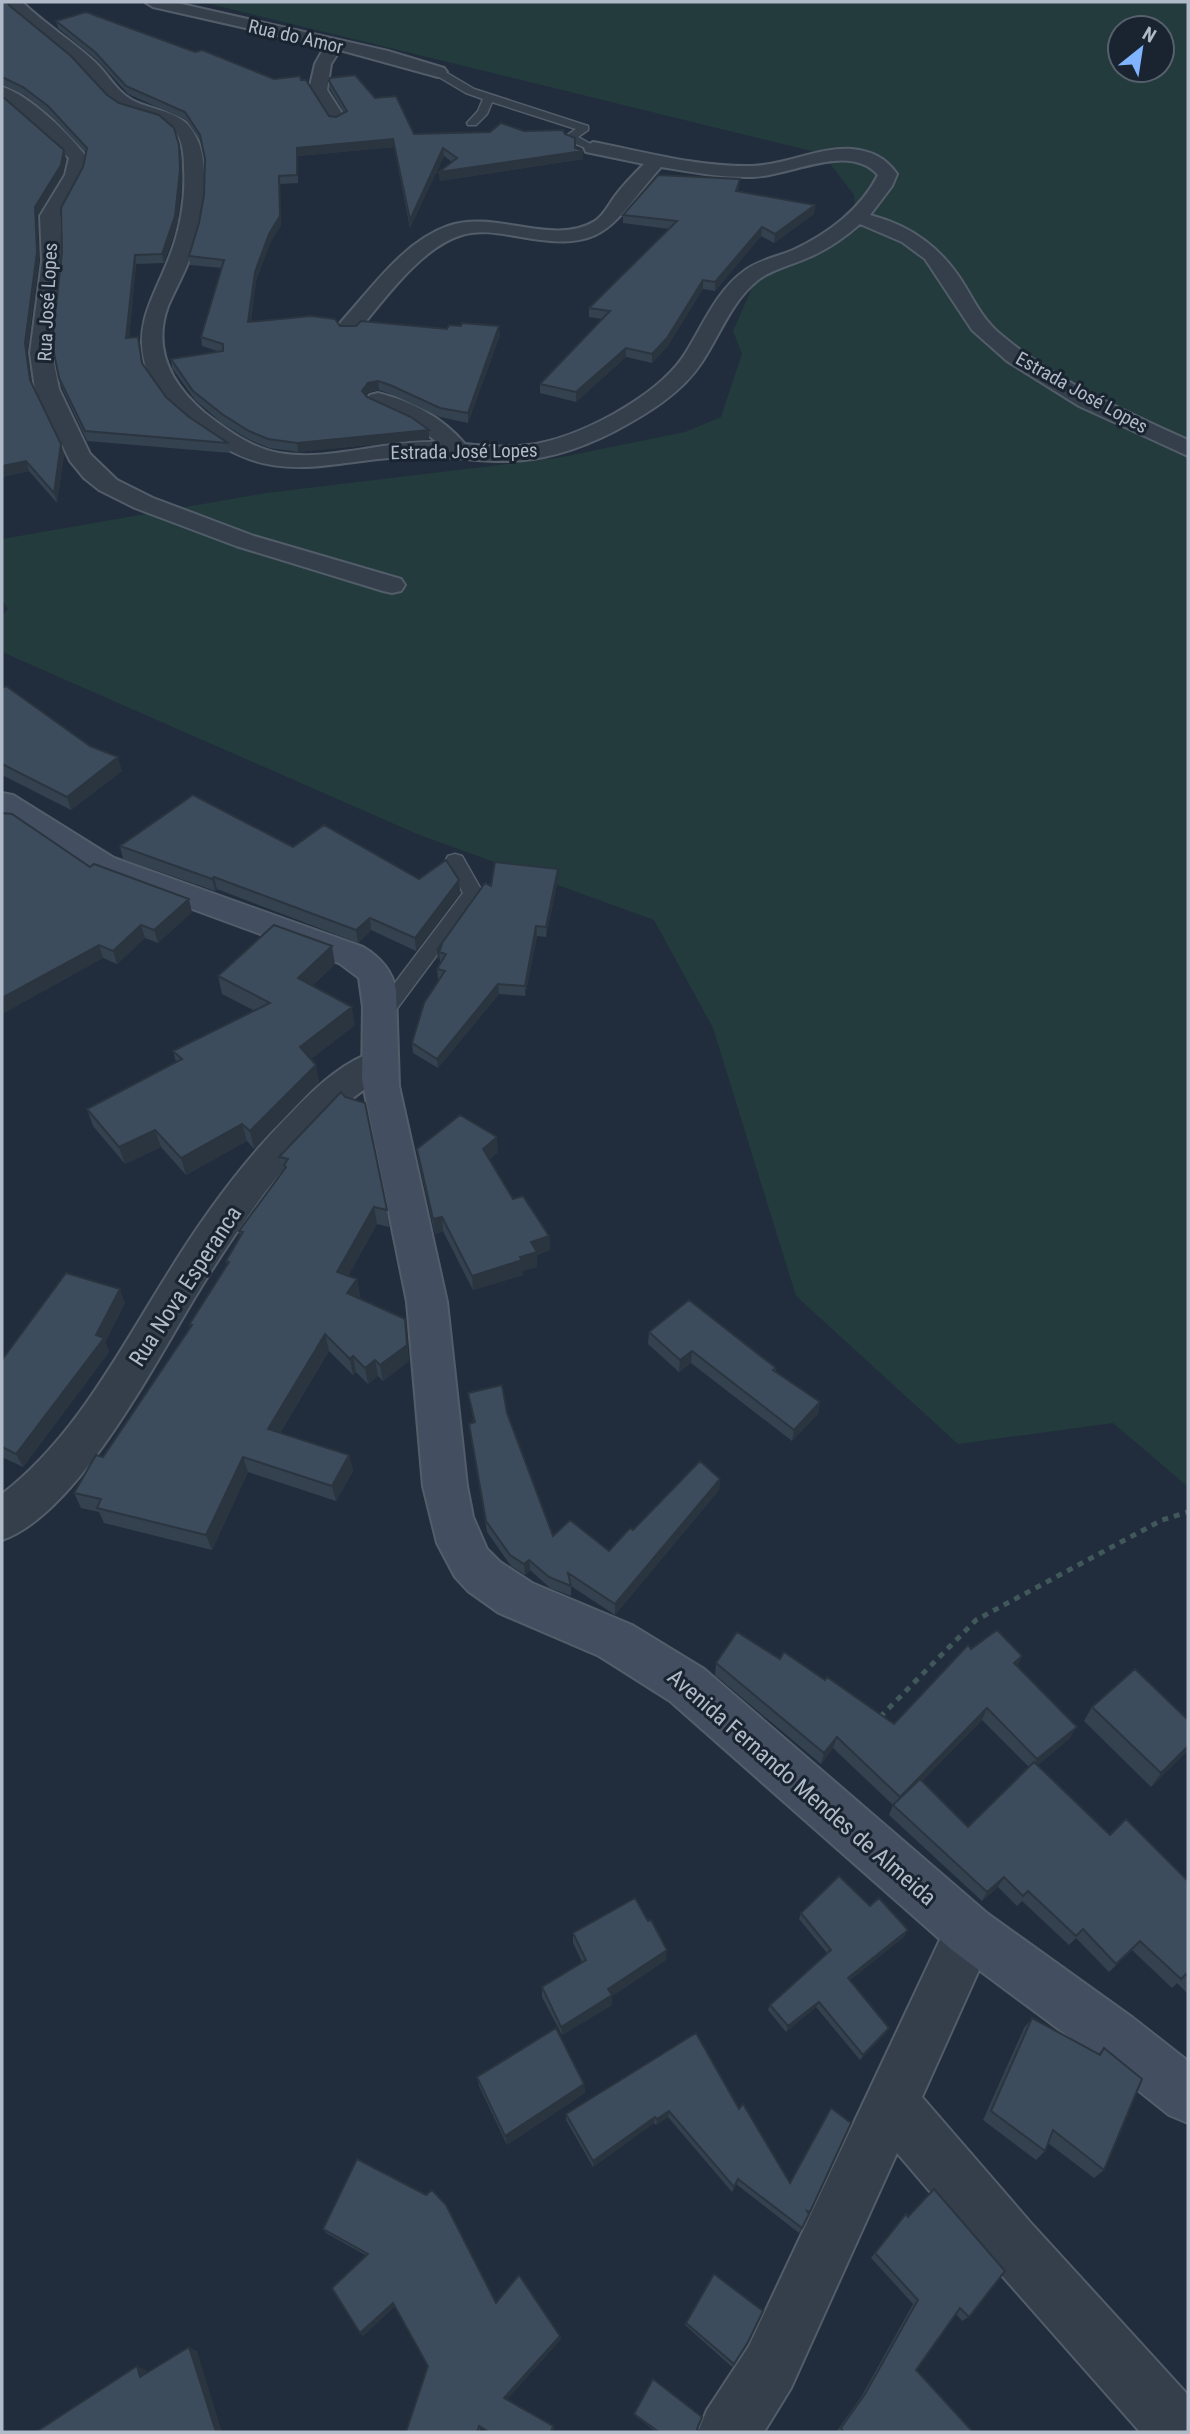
<svg xmlns="http://www.w3.org/2000/svg" width="1190" height="2434" font-family="'Roboto Condensed',sans-serif">
<style>
.green{fill:#233b3d;fill-rule:evenodd}
.lines{fill:none;stroke-linecap:round;stroke-linejoin:round}
.lane-casing{stroke:#535d6a;stroke-width:3}
.street-casing{stroke:#535d6a;stroke-width:4}
.secondary-casing{stroke:#535d6a;stroke-width:4}
.path{stroke:#41585b;stroke-width:5;stroke-dasharray:6 6;stroke-linecap:butt}
.lane{fill:#353f4c;fill-rule:evenodd}
.street{fill:#353f4c;fill-rule:evenodd}
.secondary{fill:#434e60;fill-rule:evenodd}
.wall{fill:#34414f;fill-rule:evenodd}
.shaded-wall{fill:#2b3540}
.building{fill:#3d4c5c;stroke:#2b3540;stroke-width:2}
.labels{text-anchor:middle;stroke-width:6;stroke-linejoin:round;paint-order:stroke}
.far-street-label{font-size:19px;fill:#b0bac8;stroke:#1a2431}
.street-label{font-size:23px;fill:#b0bac8;stroke:#1a2431}
</style>
<rect width="100%" height="100%" fill="#212d3c"/>
<path class="green" d="M202,2H1188V1487L1113,1423L958,1444L796,1296L713,1028L654,920L417,834L2,652V615L8,609L2,600V539L266,493L557,458L685,432L721,417L742,354L733,331L755,281L805,259L857,222L854,195L831,165L844,159ZM1120,28H1162V70H1120Z"/>
<g class="lines">
<g class="lane-casing">
<path id="lane" d="M434,70H442L474,89L588,126V130L578,137L598,148L593,151L566,140V136L576,129L492,102L487,114L476,125H468L467,123L478,111L483,99L466,93L434,74Z
M455,854L462,856L483,893L387,1022L380,1024L373,1022L370,1017L373,1012L463,893L446,860L448,856Z"/>
</g>
<g class="street-casing">
<path id="street" d="M5,2H22C45,24 72,41 95,62C108,74 116,91 132,100C157,113 184,109 197,139C204,153 204,170 204,185C203,210 199,235 190,258C184,274 175,290 168,306C152,350 172,385 205,413C227,430 251,448 279,453C330,462 384,440 437,442L413,424L370,405L366,400L370,395L378,393C411,401 442,417 465,444C486,446 507,448 528,445C577,439 655,398 683,357C702,328 715,292 744,271C758,260 777,257 793,250C828,234 861,209 878,175C848,142 791,176 753,177C722,178 691,172 661,167C610,225 608,253 521,237C502,234 481,229 462,235C421,247 384,300 357,332H341L338,327L341,322C372,288 403,242 448,226C495,209 553,247 595,221C604,215 609,204 615,196C624,184 634,174 644,164L586,152L584,148L593,142C645,152 698,167 752,166C786,165 818,147 852,149C872,151 886,158 897,174L892,186L870,215C912,226 942,248 965,286C975,303 984,320 999,333C1054,380 1122,410 1188,440V456L1079,406L1007,361L972,330L925,259L902,242L860,224C843,239 825,251 805,259C789,266 770,270 757,281C731,302 720,335 702,362C682,393 647,414 615,431C580,449 541,462 502,461C473,461 445,455 417,456C324,459 274,493 192,425C171,408 153,391 145,364C134,323 155,295 169,258C180,231 186,198 184,168C184,156 183,141 175,131C161,114 132,117 115,105C102,96 95,81 84,71C59,46 27,30 5,2Z
M145,2H173L388,51L444,68L447,72L438,77L340,50L331,64L327,90L345,118L336,123L330,122L309,90L315,64L325,46L153,7Z
M2,87C27,93 73,137 87,158L83,175L60,216L62,261L52,353L59,389L90,454L117,480L153,498L254,536L401,579L405,585L401,591L392,593L383,591L236,546L135,508L99,490L84,478L70,461L35,389L30,353L42,261L40,216L65,175L69,158L2,99Z
M379,1050L392,1054L397,1063C387,1080 366,1086 352,1099C319,1126 291,1159 265,1192C241,1225 218,1259 197,1294C156,1361 78,1514 2,1540V1494C75,1438 119,1351 167,1275C203,1216 244,1160 293,1111C317,1086 345,1060 379,1050Z
M970,1906L988,1914L996,1932L922,2097L1030,2222L1188,2395V2432H1140L990,2262L897,2153L791,2388L764,2432H698L707,2410L749,2346L952,1914Z"/>
</g>
<g class="secondary-casing">
<path id="secondary" d="M2,793L13,795L114,858L363,947C380,957 392,970 396,990L399,1086L447,1302L467,1486L473,1517L487,1549L500,1562L532,1583L632,1625L704,1669L988,1914L1133,2018L1188,2061V2123L1169,2115L1095,2056L952,1950L670,1701L599,1656L499,1613L468,1591L455,1577L437,1543L423,1486L407,1302L362,1079L363,1007L359,978L339,963L92,872L2,815Z"/>
</g>
<path class="path" d="M880,1717L976,1620L1162,1520L1188,1512"/>
<use href="#lane" class="lane"/>
<use href="#street" class="street"/>
<use href="#secondary" class="secondary"/>
</g>
<path class="wall" d="M2,2L10,6L107,95L181,154L182,179L177,225L164,263L136,264L129,338L142,364L166,397L189,417L228,443L230,453L87,441L62,388L59,378L83,167L86,153L50,115L25,95L3,85H2Z
M56,21L195,52L274,79L301,80L329,116L336,117L344,112L330,89L329,81L375,98L414,134L524,131L565,134L583,159L440,181L439,172L452,162L444,156L410,228L394,147L298,156V183L280,184L281,225L270,243L256,281L251,321L500,335L468,423L440,417L391,394L379,390L369,392L366,396L429,439L298,452L269,448L250,440L223,424L195,400L172,368L171,359L220,352L202,346L201,337L222,268L190,265L189,256L199,223L204,195L205,160L202,143L186,120L128,94L97,60L58,28Z
M2,96L66,159L63,174L37,216L39,261L27,353L32,384L64,454L57,503L29,471L2,477Z
M740,179L738,191L815,205L814,214L774,243L761,236L715,291L703,289L667,347L652,363L626,357L576,402L540,393V384L602,319L589,317V308L669,229L623,223V215Z
M2,688L122,771L71,810L2,775Z
M2,813L90,867L192,912L158,943L145,938L117,964L103,958L2,1014Z
M120,846L293,847L419,879L459,880L460,893L416,951L371,930L358,943L217,889L215,891L123,859Z
M558,869V879L546,937L537,936L525,996L499,994L438,1068L413,1053L412,1043L439,980L438,979L437,969L441,962H440V958L438,960L437,950L491,886Z
M335,964L312,986L355,1025L311,1059L319,1082L254,1149L247,1141L186,1175L161,1147L125,1164L93,1126L87,1109L176,1062L173,1051L255,1011L222,994L218,976Z
M341,1092L387,1210L389,1227L377,1224L348,1276L357,1279L360,1296L358,1298L405,1319L409,1361L383,1381L378,1376L368,1384L356,1372L353,1375L329,1351L280,1433L349,1455L353,1471L336,1501L248,1472L212,1550L104,1523L99,1512L81,1508L74,1493L103,1457L190,1328L189,1325L227,1265L226,1261L240,1237L239,1231L282,1172L279,1157Z
M417,1149L498,1152L489,1160L513,1199L549,1236L550,1250L537,1255V1267L522,1271L523,1275L473,1290L443,1231L435,1234L419,1163Z
M125,1303L105,1342L109,1352L23,1467L2,1457V1360Z
M649,1332L776,1368V1372L820,1402L818,1414L792,1441L691,1363L679,1372L648,1344Z
M468,1393L507,1413L553,1536L609,1551L633,1530L720,1479L719,1490L615,1615L571,1586V1596L550,1588L530,1570L525,1575L511,1566L487,1532L469,1424L474,1423Z
M971,1649L1018,1667L1070,1738L1038,1765L1110,1835L1188,1881V1994L1177,1983L1172,1988L1132,1950L1109,1972L1076,1938L1069,1945L1022,1901L1017,1906L998,1887L982,1901L889,1815L893,1805L833,1748L821,1764L715,1675L716,1663L780,1659L825,1680L894,1724ZM982,1720L1029,1767L968,1827L922,1781Z
M1092,1707L1188,1720V1750L1151,1787L1084,1721Z
M870,1906L905,1936L849,1981L889,2028L886,2033L860,2060L816,2007L786,2032L768,2010L770,2005L827,1953L799,1919L801,1913Z
M573,1933L666,1960L612,1996V2005L562,2035L542,1997V1987L582,1962L573,1943Z
M1032,2018L1098,2054L1104,2048V2170L1094,2178L1048,2143L1045,2151L1036,2160L983,2120L1024,2028Z
M477,2077L584,2084L585,2093L507,2145L479,2086Z
M739,2109L790,2183L851,2123L799,2233L736,2184L732,2192L668,2117L656,2125L654,2123L593,2167L566,2120V2114Z
M906,2214L969,2317L962,2321L956,2314L916,2370L973,2432H838L837,2431L861,2397L913,2304L871,2258Z
M323,2229L496,2303L560,2336L561,2339L507,2399L554,2428L552,2432H488L481,2428L479,2432H406L428,2366L395,2306L363,2336L367,2256L326,2233Z
M686,2323L748,2342L732,2367L685,2325Z
M634,2414L697,2429L700,2432H656L634,2415Z"/>
<path class="shaded-wall" d="M393,139L394,147L298,156V183L297,148Z
M179,145L182,179L177,225L164,263L162,254Z
M443,148L444,156L410,228V220Z
M64,150L66,159L63,174L37,216L39,261L27,353L33,390L30,380L25,343L35,207Z
M583,151V159L440,181L439,172Z
M279,176L281,225L270,243L256,281L250,331L248,322L255,272L269,234Z
M815,205L814,214L774,243L775,234Z
M762,227L761,236L715,291V282Z
M135,255L136,264L128,348L126,338Z
M703,280V289L667,347L652,363V354Z
M499,326L500,335L468,423V413Z
M626,348V357L576,402V392Z
M378,381L379,390L369,392L363,400L362,391L368,383Z
M429,430V439L298,452L297,443Z
M61,444L64,454L57,503L54,493Z
M26,461L29,471L2,477V466Z
M118,757L122,771L71,810L67,797Z
M558,869V879L546,937V927Z
M214,877L217,889L215,891L212,879Z
M459,880L460,893L416,951L415,938Z
M189,899L192,912L158,943L154,930Z
M370,918L371,930L358,943L356,930Z
M141,925L145,938L117,964L113,951Z
M536,926L537,936L525,996V986Z
M99,945L103,958L2,1014V998Z
M332,946L335,964L301,996L298,978Z
M441,947L439,952L440,958L438,960L437,950Z
M498,984L499,994L438,1068L437,1059Z
M352,1007L355,1025L303,1065L300,1047Z
M316,1065L319,1082L254,1149L250,1131Z
M242,1124L247,1141L186,1175L181,1158Z
M155,1130L161,1147L125,1164L119,1147Z
M497,1137L498,1152L484,1164L483,1149Z
M374,1207L377,1224L341,1288L337,1272Z
M442,1217L443,1231L435,1234L433,1219Z
M549,1236L550,1250L537,1255V1267L522,1271L523,1275L473,1290L472,1276L520,1257L531,1242Z
M357,1279L360,1296L350,1310L347,1293Z
M120,1289L125,1303L105,1342L109,1352L23,1467L16,1454L96,1335Z
M405,1319L409,1361L383,1381L380,1365Z
M325,1334L329,1351L273,1444L268,1429Z
M692,1351L691,1363L679,1372L680,1360Z
M353,1356L356,1372L353,1375L350,1359Z
M375,1360L378,1376L368,1384L365,1368Z
M820,1402L818,1414L792,1441L794,1430Z
M349,1455L353,1471L336,1501L332,1486Z
M243,1457L248,1472L212,1550L206,1535Z
M720,1479L719,1490L615,1615V1604Z
M529,1560L530,1570L525,1575L524,1564Z
M1022,1656L1017,1668L1014,1663Z
M987,1708L982,1720L896,1807L900,1797Z
M1077,1727L1070,1738L1032,1770L1037,1759Z
M837,1737L833,1748L821,1764L824,1753Z
M1188,1746V1750L1151,1787L1161,1773Z
M1004,1877L998,1887L982,1901L987,1892Z
M908,1930L905,1936L845,1984L848,1978Z
M667,1950L666,1960L612,1996V2005L562,2035L561,2027L608,1989Z
M819,2002L816,2007L786,2032L788,2026Z
M889,2028L886,2033L860,2060L863,2055Z
M584,2084L585,2093L507,2145L505,2136Z
M669,2111L668,2117L656,2125L657,2119Z
M655,2117L654,2123L593,2167V2161Z
M393,2303L395,2306L363,2336L360,2333Z
M560,2336L561,2339L506,2400L504,2398Z
M189,2347L197,2351L222,2432H216Z
M137,2366L146,2370L149,2381L140,2377Z"/>
<path class="building" d="M2,2H7L10,6L71,56L107,95L119,103L159,115L174,128L179,145L180,170L175,216L162,254L135,255L126,338L138,337L142,363L166,397L189,417L228,443L85,431L59,378L52,343L62,252L61,208L83,167L87,148L48,106L23,87L2,77Z
M86,12L195,52L202,50L274,79L300,76L301,80H306L329,116L336,117L347,111L329,81L330,78L355,75L375,98L396,96L414,134L490,132L501,123L524,131L563,130L565,134L575,138V148L583,151L439,172L457,158L443,148L410,220L393,139L297,148V175L279,176L280,216L269,234L255,272L248,322L311,316L335,319L340,326H356L361,321L447,329L449,325L461,326L462,323L499,326L468,413L440,408L390,385L378,381L368,383L362,391L367,397L411,417L429,430L297,443L268,439L249,431L222,414L193,391L171,359L223,351V344L201,337L224,260L189,256L199,223L204,195L205,159L200,135L185,112L126,86L95,52L56,21Z
M2,96L64,150L61,165L35,207L37,252L25,343L30,380L61,444L54,493L26,461L2,466Z
M658,175L740,179L736,191L815,205L775,234L762,227L715,282L703,280L667,338L652,354L626,348L576,392L540,384L610,311L589,308L677,221L623,215Z
M6,686L90,746L118,757L67,797L2,764V688Z
M193,795L293,847L324,825L419,879L446,860L459,880L415,938L370,918L356,930L214,877L212,879L120,846Z
M2,813L12,814L90,867L94,864L189,899L154,930L141,925L113,951L99,945L2,998Z
M495,862L558,869L546,927L536,926L525,986L498,984L437,1059L412,1043L424,1003L445,971L437,969L446,954L439,952L441,947L437,950L485,883L491,886Z
M274,925L332,946L298,978L352,1007L300,1047L316,1065L250,1131L242,1124L181,1158L155,1130L119,1147L87,1109L182,1059L173,1051L270,1003L218,976Z
M341,1092L345,1097L365,1103L387,1210L374,1207L337,1272L357,1279L347,1293L405,1319L407,1345L380,1365L375,1360L365,1368L353,1356L350,1359L325,1334L268,1429L349,1455L332,1486L243,1457L206,1535L97,1508L101,1499L74,1493L96,1455L103,1457L192,1325H189L229,1262L226,1261L243,1232L239,1231L286,1167L284,1165L288,1159L279,1157Z
M460,1115L497,1137L483,1149L513,1199L523,1196L549,1236L531,1242L537,1252L520,1257L522,1260L472,1276L442,1217L433,1219L417,1149Z
M66,1273L120,1289L96,1335L104,1338L16,1454L2,1447V1360Z
M689,1300L776,1368L773,1370L820,1402L794,1430L692,1351L680,1360L649,1332Z
M502,1385L507,1413L553,1536L570,1520L609,1551L630,1528L633,1530L700,1461L720,1479L615,1604L568,1573L571,1586L549,1577L529,1560L524,1564L510,1555L486,1521L469,1424L475,1422L468,1393Z
M997,1630L1022,1656L1014,1663L1077,1727L1037,1759L987,1708L900,1797L837,1737L824,1753L716,1663L737,1632L780,1659L784,1652L825,1680L827,1677L894,1724L968,1645L971,1649Z
M1135,1669L1188,1720V1746L1161,1773L1092,1707Z
M1034,1762L1110,1835L1126,1819L1188,1881V1977L1186,1974L1181,1979L1140,1941L1116,1964L1083,1929L1076,1936L1028,1891L1023,1896L1004,1877L987,1892L893,1805L920,1779L968,1827Z
M839,1876L870,1906L879,1898L908,1930L848,1978L889,2028L863,2055L819,2002L788,2026L770,2005L831,1950L801,1913Z
M635,1898L648,1921L651,1920L667,1950L608,1989L612,1995L561,2027L542,1987L586,1960L573,1933Z
M1032,2018L1100,2055L1104,2048L1142,2079L1104,2170L1053,2130L1045,2151L991,2111Z
M556,2028L584,2084L505,2136L477,2077Z
M696,2033L739,2109L743,2104L790,2183L831,2108L851,2123L810,2212L807,2211L809,2214L802,2228L738,2179L734,2187L669,2111L657,2119L655,2117L593,2161L566,2114Z
M357,2159L426,2195L432,2190L446,2205L496,2303L519,2275L560,2336L504,2398L553,2426L551,2432H489L479,2426L477,2432H406L428,2366L393,2303L360,2333L332,2288L368,2254L323,2229Z
M934,2189L1005,2271L969,2317L960,2308L916,2370L973,2432H844L841,2428L865,2394L918,2300L875,2253L906,2214L908,2217Z
M714,2274L763,2311L748,2342L734,2364L686,2323Z
M189,2347L216,2432H36L137,2366L140,2377Z
M653,2379L702,2417L697,2429L700,2432H659L634,2414Z"/>
<g class="labels">
<g class="far-street-label">
<text transform="translate(296 36) rotate(13)" y="7">Rua do Amor</text>
<text transform="translate(47 302) rotate(-87)" y="7">Rua José Lopes</text>
<text transform="translate(1082 392) rotate(29)" y="7">Estrada José Lopes</text>
<text transform="translate(464 451) rotate(-1)" y="7">Estrada José Lopes</text>
</g>
<g class="street-label">
<text transform="translate(185 1286) rotate(-57)" y="8">Rua Nova Esperanca</text>
<text transform="translate(802 1787) rotate(41)" y="8">Avenida Fernando Mendes de Almeida</text>
</g>
</g>
<rect width="1190" height="2434" fill="none" stroke="#b0bac8" stroke-width="7"/>
<g transform="translate(1141 49) rotate(30)"><circle r="33" fill="#1a2431" stroke="#56606d" stroke-width="2"/>
<path d="M0-5L12 26L0 18L-12 26Z" fill="#80b4fe"/>
<text y="-10" font-size="19" font-weight="bold" text-anchor="middle" fill="#b0bac8">N</text>
</g>
</svg>
